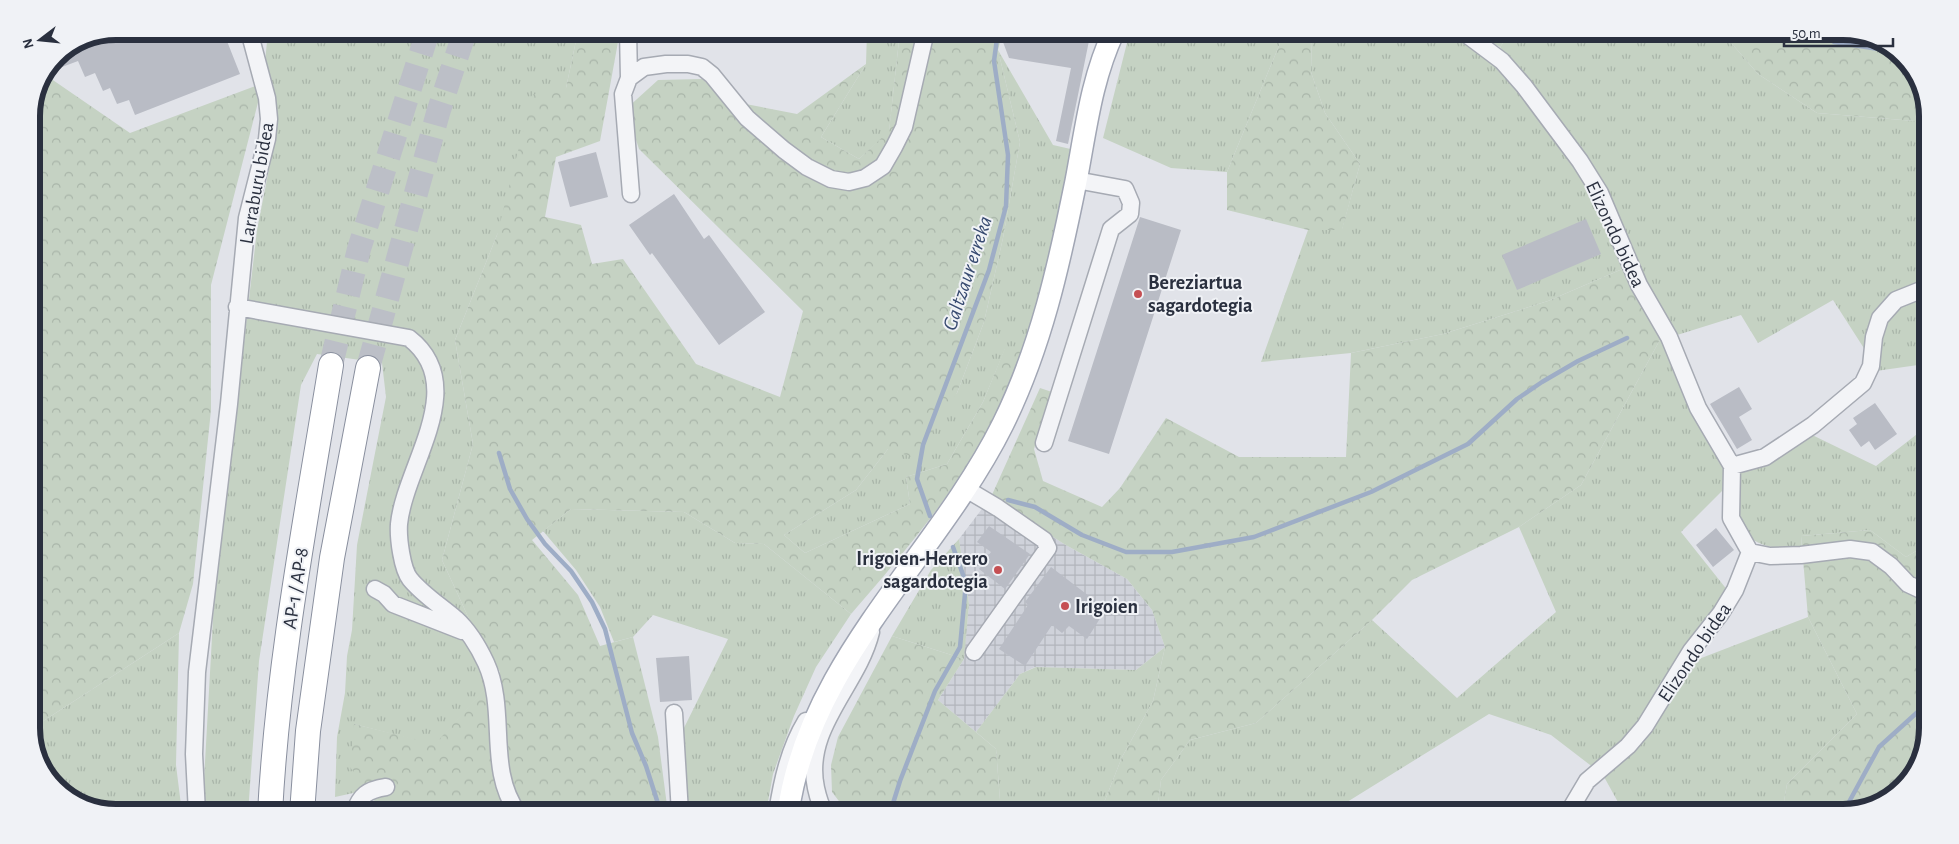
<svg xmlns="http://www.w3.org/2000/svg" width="1959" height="844" font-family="'Alegreya Sans',sans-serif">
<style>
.industrial{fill:url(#industrial-grid)}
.grass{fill:url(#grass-tufts)}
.forest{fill:url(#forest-crowns)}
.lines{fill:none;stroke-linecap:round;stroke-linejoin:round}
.stream{stroke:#9eadc6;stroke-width:4.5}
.building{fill:#b9bcc5}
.highway-tunnel{stroke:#bcbfc7;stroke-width:24;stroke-dasharray:24 12;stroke-linecap:butt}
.minor-casing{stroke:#a6aab3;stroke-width:19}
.major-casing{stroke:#a1a6b4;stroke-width:24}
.highway-casing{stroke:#898f9e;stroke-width:26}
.minor{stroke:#f3f4f7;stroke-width:16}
.major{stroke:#fff;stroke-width:21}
.highway{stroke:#fff;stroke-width:24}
.poi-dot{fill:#c54f53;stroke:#f0f2f6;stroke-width:2}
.labels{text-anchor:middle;stroke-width:4;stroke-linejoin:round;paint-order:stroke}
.street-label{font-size:20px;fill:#2a303f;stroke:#f0f2f6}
.poi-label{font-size:20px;font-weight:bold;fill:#2a303f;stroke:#f0f2f6;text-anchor:start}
.water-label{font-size:21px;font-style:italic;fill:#374a70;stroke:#f0f2f6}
.rim{fill:none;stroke:#2a303f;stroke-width:6}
</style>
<defs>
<pattern id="industrial-grid" width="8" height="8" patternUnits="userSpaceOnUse" patternTransform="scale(1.25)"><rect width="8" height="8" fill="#cfd2da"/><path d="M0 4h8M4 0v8" fill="none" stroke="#b2b5bc"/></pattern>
<pattern id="grass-tufts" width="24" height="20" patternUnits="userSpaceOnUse" patternTransform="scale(1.25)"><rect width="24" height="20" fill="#c5d2c3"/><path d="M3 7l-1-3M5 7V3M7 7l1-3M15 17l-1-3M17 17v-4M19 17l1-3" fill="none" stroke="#a9b5a9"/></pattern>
<pattern id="forest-crowns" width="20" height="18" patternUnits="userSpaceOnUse" patternTransform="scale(1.25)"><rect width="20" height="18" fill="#c5d2c3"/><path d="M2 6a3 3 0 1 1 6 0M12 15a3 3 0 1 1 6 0" fill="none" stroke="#a9b5a9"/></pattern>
</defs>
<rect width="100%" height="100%" fill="#e1e3e9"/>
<path class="industrial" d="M991,497L1064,544L1127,579L1152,610L1165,647L1136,670L1035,667L1020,674L976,732L938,700L964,659L969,604L959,539Z"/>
<path class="grass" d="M268,31H578L566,88L497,235L455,340L473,444L442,560L470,621L392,598L464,641L478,659L487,687L435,745L354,724L367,790L335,797L337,737L345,693L347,656L352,630L357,545L386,397L382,363L317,354L301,385L259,661L248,813H208L203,798L214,601L257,230L278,123L263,83Z
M867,31H900L889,132L859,159L821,137L866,64Z
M1130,31H1285L1227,172L1171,168L1103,138Z
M1312,31H1455L1503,71L1592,188L1627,267L1548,301L1443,334L1351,353L1261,362L1308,230L1342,229L1360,164L1325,113L1311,72Z
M1512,31H1721L1758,74L1817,113L1927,122L1925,364L1876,371L1867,353L1833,300L1758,343L1741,315L1674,336L1583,158L1500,47Z
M998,50L1053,145L1075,150L1027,349H1005L983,402L947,464L906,477L910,504L805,553L784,535L856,490L888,449L957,393L984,322L1003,238L1020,142Z
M1662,336L1727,467L1726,487L1681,532L1728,591L1640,724L1594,768L1551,735L1489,714L1339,807L1341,813H1157L1161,780L1190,740L1256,723L1372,620L1457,698L1556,612L1519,527L1581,485Z
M1921,431L1925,433L1923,547L1906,557L1870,530L1801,536L1802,549C1776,549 1748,548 1738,519C1734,508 1736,488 1736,476L1743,469L1806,432L1876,466Z
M571,509L684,512L735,543L764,544L851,614L816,667L794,716L773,774L766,813H685L680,736L728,639L653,615L633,637L614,642L600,607L576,570L543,531Z
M959,539L969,604L964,659L892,636L931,570Z
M1808,617L1857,714L1787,784L1782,813H1624L1603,775L1691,662Z
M179,633L176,765L182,813H116L84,806L49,779L31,733V729Z
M1165,647L1153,701L1122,757L1100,813H1001L996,749L976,732L1020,674L1036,667L1136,670Z"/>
<path class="forest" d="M578,31H620L600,141L556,157L545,217L581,225L592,264L623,259L696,364L780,397L803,311L639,149L626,109L658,80L702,79L730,101L797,114L866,64L821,137L859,159L889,131L900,31H1003L998,50L1020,142L1003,238L984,322L957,393L915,458L888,449L856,490L784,535L805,553L910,504L906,477L947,464L983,402L1005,348L1027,349C1020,366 1015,386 1006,402C964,480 909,548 851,614L764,544L735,543L684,512L571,509L532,540L578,595L600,646L633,637L658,737L668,813H383L350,767L354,724L435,744L500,672L470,621L442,560L473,444L455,340L497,235L532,95L566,88Z
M1285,31H1312L1311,72L1325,113L1360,164L1342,230H1308L1227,210V172Z
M1477,31H1512L1500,47L1476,35Z
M1721,31H1843L1875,38L1913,69L1928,111L1927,122L1817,113L1758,74Z
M47,76L130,133L263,83L211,285V410L193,584L179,633L31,729V111Z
M1627,267L1662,336L1581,485L1519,527L1412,580L1372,620L1256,723L1190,740L1161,780L1157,813H1100L1122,757L1153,701L1165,647L1152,610L1127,579L1064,544L991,497L1040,388L1052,392L1034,449L1043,481L1102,507L1120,488L1166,418L1239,457H1346L1351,353L1443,334L1548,301Z
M1870,530L1906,557L1923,547L1921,760L1890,798L1843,813H1782L1787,784L1857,714L1808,617L1801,536Z
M892,636L964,659L938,700L996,749L1001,813H848L832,792L831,765L838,737Z"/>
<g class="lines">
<path class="stream" d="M1818,31L1834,42L1891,51
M499,453L510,489L527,519L545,544L571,571L592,602L605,629L632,733L646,766L661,813
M1008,500L1035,507L1082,535L1126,552H1172L1254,537L1371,492L1468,444L1517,399L1542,382L1578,361L1627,338
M930,516L917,479L923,445L989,270L1006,206L1008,155L994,61L998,31
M890,813L900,781L935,691L960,647L966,583L953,547
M1843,813L1879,747L1922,708"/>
</g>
<path class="building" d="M116,31H223L240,74L135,115L129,100L117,104L110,88L103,91L95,73L85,77L78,61L62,67L57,55L84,38Z
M1006,31H1091L1068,144L1056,141L1071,68L1009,58L1003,42Z
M596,152L608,197L570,207L558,162Z
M674,194L704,239L709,235L765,312L719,345L652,253L650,255L629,225Z
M1140,217L1181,230L1109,454L1068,441Z
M1586,219L1601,254L1517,290L1502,255Z
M1739,387L1752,409L1739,417L1752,440L1737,449L1710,404Z
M1875,403L1897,434L1875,450L1869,441L1861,447L1849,430L1857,424L1853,418Z
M989,526L1030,554L1005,589L979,569L991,552L977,542Z
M1716,528L1734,550L1713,567L1696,545Z
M1051,567L1106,609L1087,639L1069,626L1062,633L1052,625L1025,666L999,649L1028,605L1025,602Z
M689,656L692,700L660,702L656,658Z"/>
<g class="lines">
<path class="highway-tunnel" d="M331,365L359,249L428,31
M368,368L438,113L465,31"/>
<g class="minor-casing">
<path id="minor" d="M628,31L629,78
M1462,31L1502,61L1524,86L1580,161L1600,193L1639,285L1669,337L1698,408L1732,466L1731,518L1750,552L1735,590L1721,613L1691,651L1645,726L1628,746L1587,781L1568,813
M631,194L623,94L629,78L644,67L666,64H688L702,67L712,75L747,118L784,150L807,167L831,179L849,182L865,178L883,166L894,147L904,127L926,31
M237,307L409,338C471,386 405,465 399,524C398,538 402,569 410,579C423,595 441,606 456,619C468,630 479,648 486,663C508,711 486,769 518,813
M1044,443L1111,229L1130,214L1131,203L1125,189L1076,180
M1732,466L1765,457L1813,425L1863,383L1871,366L1874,337L1880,318L1896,300L1926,288
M966,489L998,508L1044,540L1048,548L974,652
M1750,552L1770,556L1801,555L1850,549L1872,552L1891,566L1908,584L1923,591
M375,589L384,594L393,604L462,631
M674,713L680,813
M197,813L194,754L197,672L229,404L247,218L267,139L269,119L267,98L249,31
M354,813C360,795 367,790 386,787
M777,813C782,781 789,749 806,721
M825,813C820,805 818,797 816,788C803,728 858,686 871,632"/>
</g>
<g class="major-casing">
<path id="major" d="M788,813C809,660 937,557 1003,424C1041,347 1059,265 1076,181C1086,129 1091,80 1114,31"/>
</g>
<g class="highway-casing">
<path id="highway" d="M270,813C278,662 307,513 331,365
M302,813L308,731L332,558L368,368"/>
</g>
<use href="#minor" class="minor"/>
<use href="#major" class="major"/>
<use href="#highway" class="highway"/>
</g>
<g class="poi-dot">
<circle cx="1138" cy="294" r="5"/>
<circle cx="998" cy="570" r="5"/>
<circle cx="1065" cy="606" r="5"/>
</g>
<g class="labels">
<g class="street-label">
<text transform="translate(256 183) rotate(-80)" y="7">Larraburu bidea</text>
<text transform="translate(1616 234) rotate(65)" y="7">Elizondo bidea</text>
<text transform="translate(295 588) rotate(-81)" y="7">AP-1 / AP-8</text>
<text transform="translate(1694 652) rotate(-56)" y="7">Elizondo bidea</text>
</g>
<g class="poi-label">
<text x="1148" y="289">Bereziartua<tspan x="1148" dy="23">sagardotegia</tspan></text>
<text x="988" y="565" text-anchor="end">Irigoien-Herrero<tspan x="988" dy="23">sagardotegia</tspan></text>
<text x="1075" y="613">Irigoien</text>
</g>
<g class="water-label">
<text transform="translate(967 273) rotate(-72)" y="7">Galtzaur erreka</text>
</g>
</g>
<path d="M0 0H1959V844H0ZM116 40H1843A76 76 0 0 1 1919 116V728A76 76 0 0 1 1843 804H116A76 76 0 0 1 40 728V116A76 76 0 0 1 116 40Z" fill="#f0f2f6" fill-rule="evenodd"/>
<path class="rim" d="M116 40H1843A76 76 0 0 1 1919 116V728A76 76 0 0 1 1843 804H116A76 76 0 0 1 40 728V116A76 76 0 0 1 116 40Z"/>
<g transform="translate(40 40) rotate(254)" stroke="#f0f2f6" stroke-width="4" paint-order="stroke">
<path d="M0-4L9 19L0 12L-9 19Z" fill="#2a303f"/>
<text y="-8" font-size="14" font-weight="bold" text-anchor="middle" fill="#2a303f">N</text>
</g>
<path d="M1784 38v8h109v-8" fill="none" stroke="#2a303f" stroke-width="2.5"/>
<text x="1792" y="38" font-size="15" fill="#2a303f" stroke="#f0f2f6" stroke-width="4" paint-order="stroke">50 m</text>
</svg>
